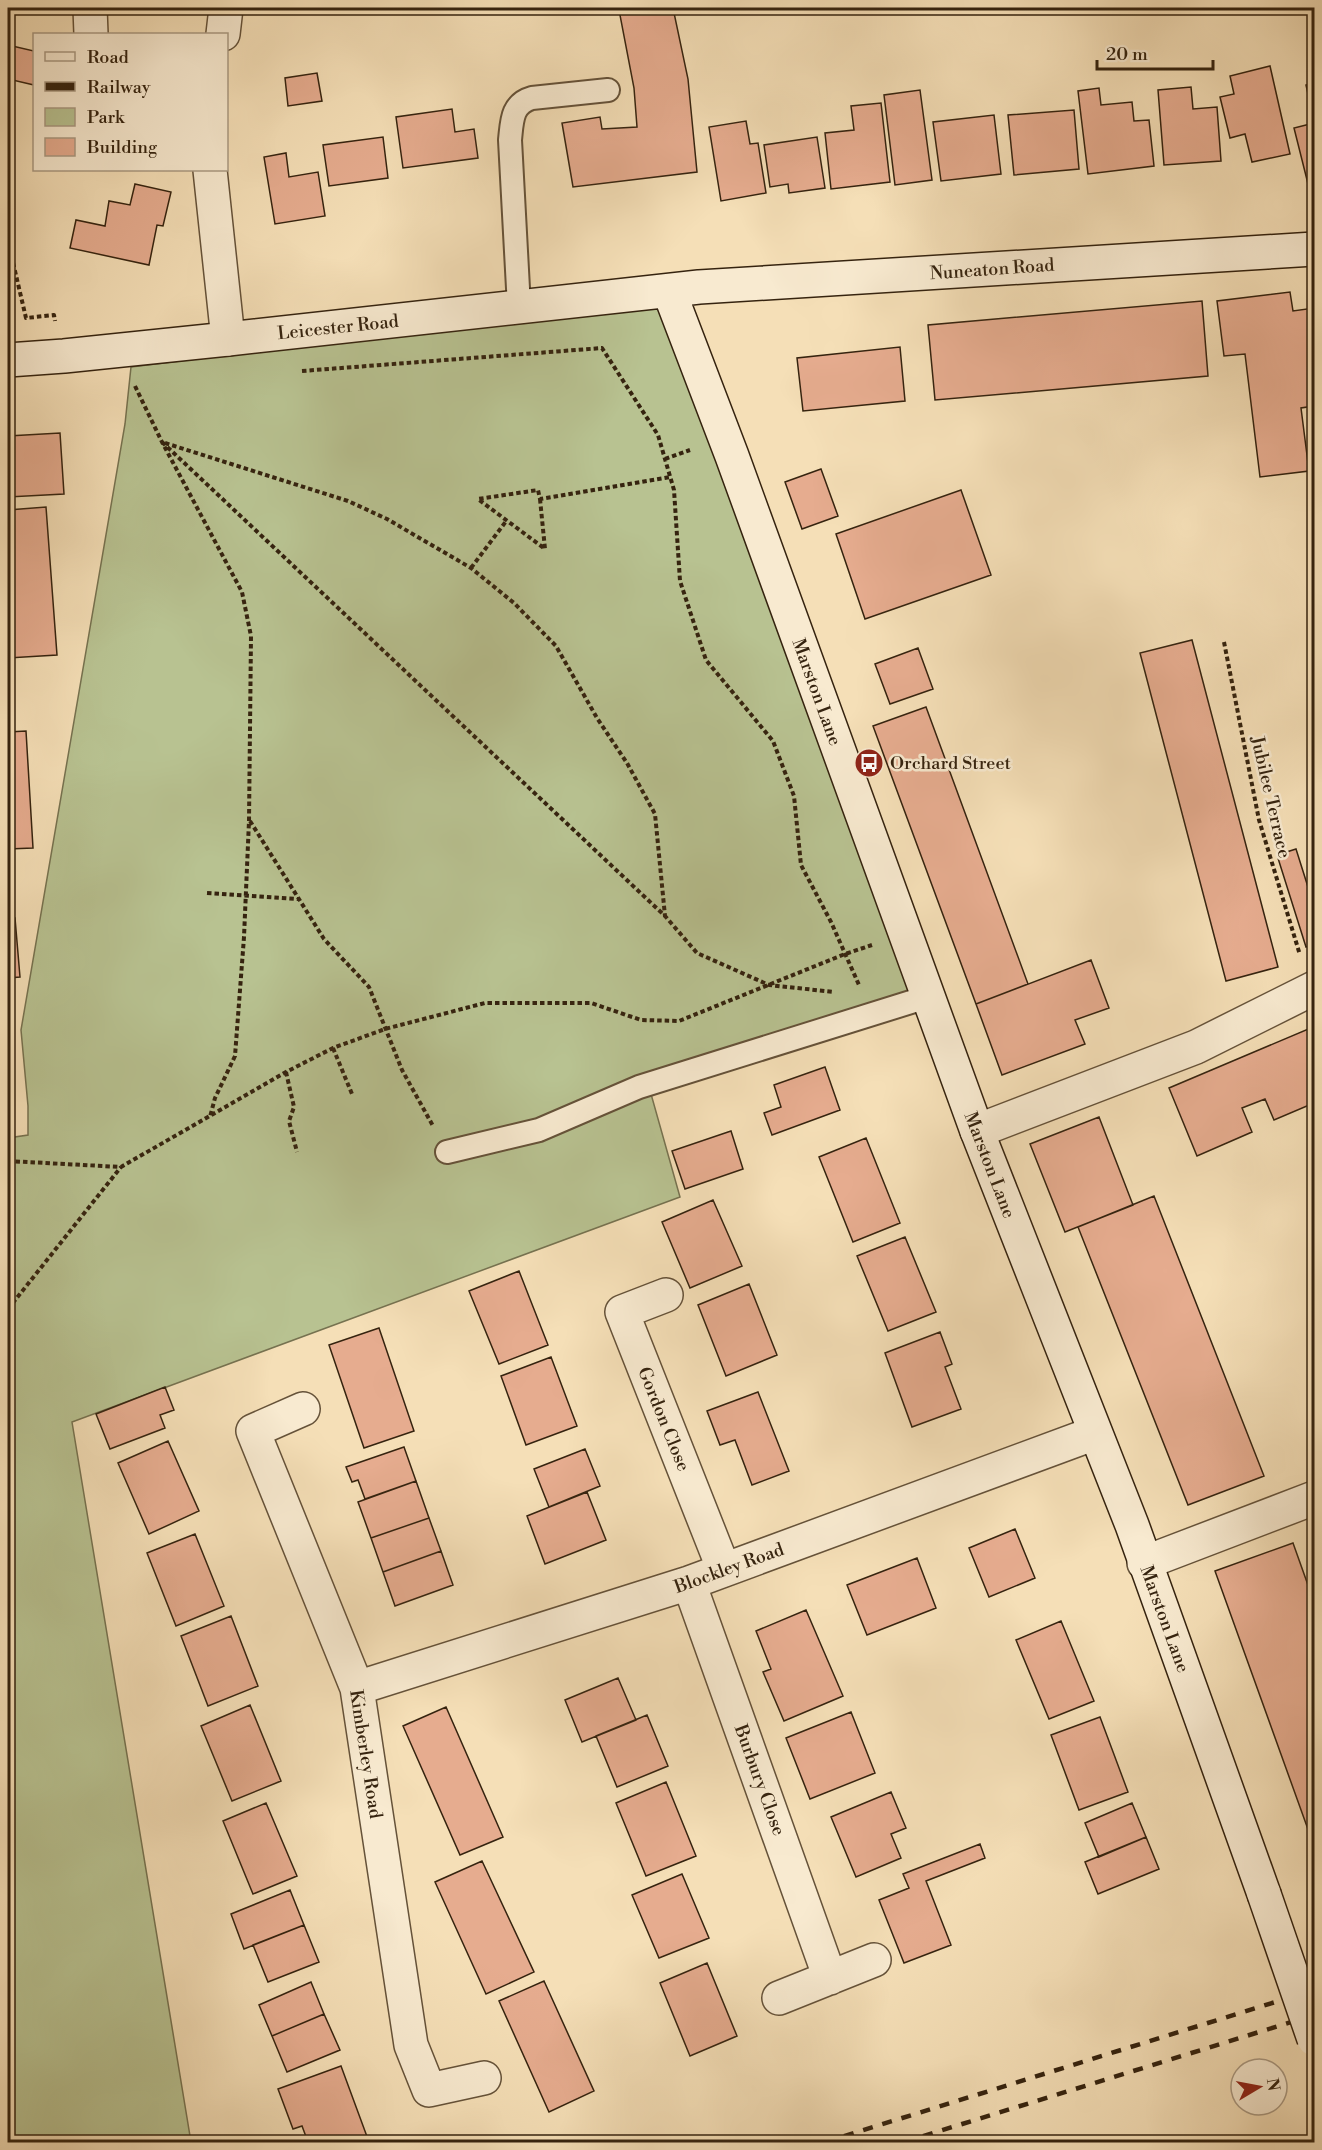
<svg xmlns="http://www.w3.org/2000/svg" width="1322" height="2150" font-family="'Libre Bodoni',serif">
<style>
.green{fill:#b8c291;stroke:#767250;stroke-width:1.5}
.building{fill:#e6ac8f;stroke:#35230f;stroke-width:1.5}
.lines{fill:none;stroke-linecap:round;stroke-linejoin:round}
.lane-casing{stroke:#655239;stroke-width:26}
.street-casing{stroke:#655239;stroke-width:36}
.secondary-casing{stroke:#35230f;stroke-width:36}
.path{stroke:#35230f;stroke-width:4;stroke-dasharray:4.5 3;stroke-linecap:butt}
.lane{stroke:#f8ead0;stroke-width:22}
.street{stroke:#f8ead0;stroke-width:33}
.secondary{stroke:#f8ead0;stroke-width:33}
.rail{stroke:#35230f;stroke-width:4.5;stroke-dasharray:10 10;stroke-linecap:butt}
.secondary-bridge-casing{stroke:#35230f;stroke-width:36;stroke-linecap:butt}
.secondary-bridge{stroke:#f8ead0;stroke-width:33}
.labels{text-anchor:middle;stroke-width:5;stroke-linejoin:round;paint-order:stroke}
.street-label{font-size:18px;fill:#35230f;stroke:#f8ead0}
.poi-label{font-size:18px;fill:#35230f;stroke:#f8ead0;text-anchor:start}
</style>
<rect width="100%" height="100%" fill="#f5dfb7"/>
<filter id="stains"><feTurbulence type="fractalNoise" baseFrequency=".00333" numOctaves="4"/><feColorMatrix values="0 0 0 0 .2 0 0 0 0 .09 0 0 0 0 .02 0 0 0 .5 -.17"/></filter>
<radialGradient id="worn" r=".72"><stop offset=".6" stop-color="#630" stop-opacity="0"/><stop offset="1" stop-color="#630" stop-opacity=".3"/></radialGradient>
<path class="green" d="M658,303L920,1010L651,1094L680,1197L72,1422L191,2142H8V1138L28,1135V1106L21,1030L125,424L131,367Z"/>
<path class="building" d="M634,8H673L688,79L697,172L573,187L562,123L600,117L602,129L637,127L634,88L619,10Z
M8,45L34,51V85L8,79Z
M1270,66L1290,154L1252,162L1245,134L1230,138L1220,97L1234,94L1230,76Z
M317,73L322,101L288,106L285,78Z
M1314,83V121L1306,85Z
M1191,87L1193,109L1217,107L1221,161L1164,165L1158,90Z
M1099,88L1101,105L1132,102L1134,121L1149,120L1154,166L1088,174L1078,91Z
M920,90L932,180L895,185L884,95Z
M881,103L890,182L831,189L825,133L854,130L851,106Z
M452,109L455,132L474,129L478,158L403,168L396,117Z
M1074,110L1079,169L1014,175L1008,115Z
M994,115L1001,174L941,181L933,122Z
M746,121L750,144L758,143L766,193L721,201L709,127Z
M1314,123V186L1309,188L1294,128Z
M383,137L388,178L329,186L323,145Z
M817,137L825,188L789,193L788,184L770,187L764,145Z
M286,153L289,177L318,172L325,216L275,224L264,157Z
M135,184L171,192L163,226L157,225L149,265L70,248L76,220L105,226L109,201L130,205Z
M1290,292L1293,311L1314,308V406L1301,408L1309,471L1260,477L1245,354L1224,356L1217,301Z
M1202,301L1208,376L935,400L928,325Z
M900,347L905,401L803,411L797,358Z
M60,433L64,494L8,497V436Z
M821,469L838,516L802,529L785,482Z
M961,490L991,575L865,619L836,534Z
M46,507L57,655L8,658V510Z
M1192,640L1278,967L1226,981L1140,653Z
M918,648L933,689L890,704L875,664Z
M926,707L1028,984L976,1004L873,726Z
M26,731L33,848L8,849V732Z
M1296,849L1308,887L1314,885V944L1306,947L1277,855Z
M8,918H15L20,977L8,978Z
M1091,960L1109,1008L1075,1020L1085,1044L1002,1075L976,1004Z
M1313,1027L1314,1032V1103L1274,1120L1265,1099L1242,1108L1252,1132L1197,1156L1169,1088Z
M825,1067L840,1110L772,1135L764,1113L781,1107L774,1085Z
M1099,1117L1133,1205L1065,1232L1030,1144Z
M731,1131L743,1169L685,1189L672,1151Z
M866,1138L900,1223L853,1242L819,1157Z
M1154,1196L1264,1476L1188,1505L1078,1227Z
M713,1200L742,1266L690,1288L662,1222Z
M905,1237L936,1312L888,1331L857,1256Z
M519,1271L548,1345L499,1364L469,1291Z
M749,1284L777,1355L726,1376L698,1305Z
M379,1328L414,1431L364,1448L329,1345Z
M940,1332L952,1364L945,1367L961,1409L912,1427L885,1353Z
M551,1357L577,1426L526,1445L501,1376Z
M165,1387L174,1410L160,1415L165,1428L110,1449L96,1414Z
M758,1392L789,1471L752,1485L735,1440L720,1445L707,1411Z
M168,1441L199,1511L149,1534L118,1463Z
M404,1447L416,1481L365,1499L358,1480L352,1482L346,1467Z
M585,1449L600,1486L549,1507L534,1469Z
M416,1481L429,1518L371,1538L358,1502Z
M587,1492L606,1540L545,1564L527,1516Z
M429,1518L441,1551L383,1572L371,1538Z
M1015,1529L1035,1578L989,1597L969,1548Z
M195,1534L224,1606L176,1626L147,1553Z
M1293,1543L1314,1602V1846L1215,1571Z
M441,1551L453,1585L395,1606L383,1572Z
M917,1558L936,1608L867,1635L847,1585Z
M806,1610L843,1696L784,1721L763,1672L771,1669L756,1631Z
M231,1616L258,1686L208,1706L181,1636Z
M1061,1621L1094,1701L1049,1719L1016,1640Z
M618,1678L636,1720L582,1742L565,1700Z
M250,1705L281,1781L232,1801L201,1726Z
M446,1707L503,1837L460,1855L403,1726Z
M851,1712L875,1773L810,1799L786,1738Z
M647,1715L668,1766L617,1787L596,1736Z
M1100,1717L1128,1792L1079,1810L1051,1735Z
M666,1782L696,1856L646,1876L616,1803Z
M891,1792L906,1828L891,1834L901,1858L856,1877L831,1817Z
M266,1803L297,1876L253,1894L223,1821Z
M1132,1803L1146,1837L1099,1857L1085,1823Z
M1146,1837L1159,1869L1098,1894L1085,1862Z
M980,1844L985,1858L926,1881L951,1945L904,1963L879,1900L909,1888L903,1874Z
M482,1861L534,1972L486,1994L435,1882Z
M682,1874L709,1938L659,1958L632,1895Z
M290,1890L304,1925L244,1949L231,1914Z
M304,1925L319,1962L268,1982L253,1945Z
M707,1963L737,2036L690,2056L660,1983Z
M544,1981L594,2091L549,2112L499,2001Z
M311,1982L324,2014L272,2036L259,2005Z
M324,2014L340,2050L287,2072L272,2036Z
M341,2066L369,2142H308L302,2126L293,2129L278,2089Z"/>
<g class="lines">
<g class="lane-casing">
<path id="lane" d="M519,307L510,140C512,122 511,104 532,98L608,90
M447,1152L539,1130L639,1087L927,997"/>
</g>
<g class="street-casing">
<path id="street" d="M90,8L91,34
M223,34L226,8
M210,170L228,339
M977,1131L1196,1047L1314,988
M666,1295L622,1312L724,1570
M303,1409L253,1431L357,1688L411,2045L429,2090L484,2078
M1144,1563L1314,1498
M689,1583L830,1978
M357,1688L689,1583L1095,1433
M779,1998L874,1960"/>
</g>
<g class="secondary-casing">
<path id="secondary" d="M669,291L732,456L977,1131L1132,1525L1264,1894
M8,360L64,356L228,339L699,287L1314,249"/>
</g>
<path class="path" d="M8,241L26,318L54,315L55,321
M302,371L602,348L658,435L674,490L680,581L706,660L773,741L794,796L801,865L831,922L859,985
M135,386L162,442L242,592L251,636L249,821L244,937L235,1056L215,1098L210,1117
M162,442L665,916L697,953L769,985L834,992
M165,443L348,501L387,519L471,568L514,603L556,646L597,718L627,763L655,814L665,916
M665,459L690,450
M540,499L545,549L478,499L538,490L540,499L670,477
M471,568L507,520
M1224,642L1259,820L1300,955
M250,821L324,939L369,987L402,1070L433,1126
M207,893L298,899
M333,1048L352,1094
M286,1072L294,1107L289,1121L297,1152
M8,1161L121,1167L286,1072L333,1048L385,1029L485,1003H591L641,1020L679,1021L845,954L872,945
M8,1309L121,1167"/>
<use href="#lane" class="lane"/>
<use href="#street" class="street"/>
<use href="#secondary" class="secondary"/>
<path class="rail" d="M825,2142L1314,1990
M904,2142L1314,2015"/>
<g class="secondary-bridge-casing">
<path id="secondary-bridge" d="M1264,1894L1314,2039"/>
</g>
<use href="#secondary-bridge" class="secondary-bridge"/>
</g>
<defs>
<g id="bus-disc" transform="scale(1.5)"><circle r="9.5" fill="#8f2418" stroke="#f8ead0"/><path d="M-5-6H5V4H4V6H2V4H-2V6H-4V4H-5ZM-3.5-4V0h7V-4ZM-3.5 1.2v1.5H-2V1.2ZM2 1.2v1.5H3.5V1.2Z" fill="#fff"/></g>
</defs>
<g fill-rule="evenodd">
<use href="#bus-disc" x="869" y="763"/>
</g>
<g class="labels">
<g class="street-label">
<text transform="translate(992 269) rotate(-4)" y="6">Nuneaton Road</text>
<text transform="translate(338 327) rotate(-6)" y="6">Leicester Road</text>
<text transform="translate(817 692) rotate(70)" y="6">Marston Lane</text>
<text transform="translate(1271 797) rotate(77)" y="6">Jubilee Terrace</text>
<text transform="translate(990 1165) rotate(69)" y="6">Marston Lane</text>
<text transform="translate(664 1419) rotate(68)" y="6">Gordon Close</text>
<text transform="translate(729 1568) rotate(-20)" y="6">Blockley Road</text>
<text transform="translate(1165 1619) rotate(70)" y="6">Marston Lane</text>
<text transform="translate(366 1754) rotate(81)" y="6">Kimberley Road</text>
<text transform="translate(760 1780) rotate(70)" y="6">Burbury Close</text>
</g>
<g class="poi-label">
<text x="890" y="769">Orchard Street</text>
</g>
</g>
<rect width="1322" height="2150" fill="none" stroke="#f5dfb7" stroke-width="30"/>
<rect x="9" y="9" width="1304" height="2132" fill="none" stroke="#35230f" stroke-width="3"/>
<rect x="15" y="15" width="1292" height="2120" fill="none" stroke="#35230f" stroke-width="1.5"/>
<rect x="33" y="33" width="195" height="138" fill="#f8ead0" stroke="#aa9a83" stroke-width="1.5"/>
<rect x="45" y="52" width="30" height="9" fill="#f8ead0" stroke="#aa9a83" stroke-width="1.5"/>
<text x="87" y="63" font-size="18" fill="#35230f">Road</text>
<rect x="45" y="82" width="30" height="9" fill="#35230f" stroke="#aa9a83" stroke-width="1.5"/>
<text x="87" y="93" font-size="18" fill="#35230f">Railway</text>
<rect x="45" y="108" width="30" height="18" fill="#b8c291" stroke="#aa9a83" stroke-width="1.5"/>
<text x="87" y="123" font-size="18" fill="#35230f">Park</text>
<rect x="45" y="138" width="30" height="18" fill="#e6ac8f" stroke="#aa9a83" stroke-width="1.5"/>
<text x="87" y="153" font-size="18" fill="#35230f">Building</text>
<g transform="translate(1259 2087) rotate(80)"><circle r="28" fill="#f8ead0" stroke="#aa9a83" stroke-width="1.5"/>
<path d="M0-4.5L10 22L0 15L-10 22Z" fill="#8f2418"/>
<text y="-9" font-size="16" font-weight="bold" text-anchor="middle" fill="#35230f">N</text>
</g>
<path d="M1097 60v9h116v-9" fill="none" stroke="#35230f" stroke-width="3"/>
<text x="1106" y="60" font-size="18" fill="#35230f" stroke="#f8ead0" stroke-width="4.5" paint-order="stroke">20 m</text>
<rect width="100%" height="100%" filter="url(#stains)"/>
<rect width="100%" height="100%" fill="url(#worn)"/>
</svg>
